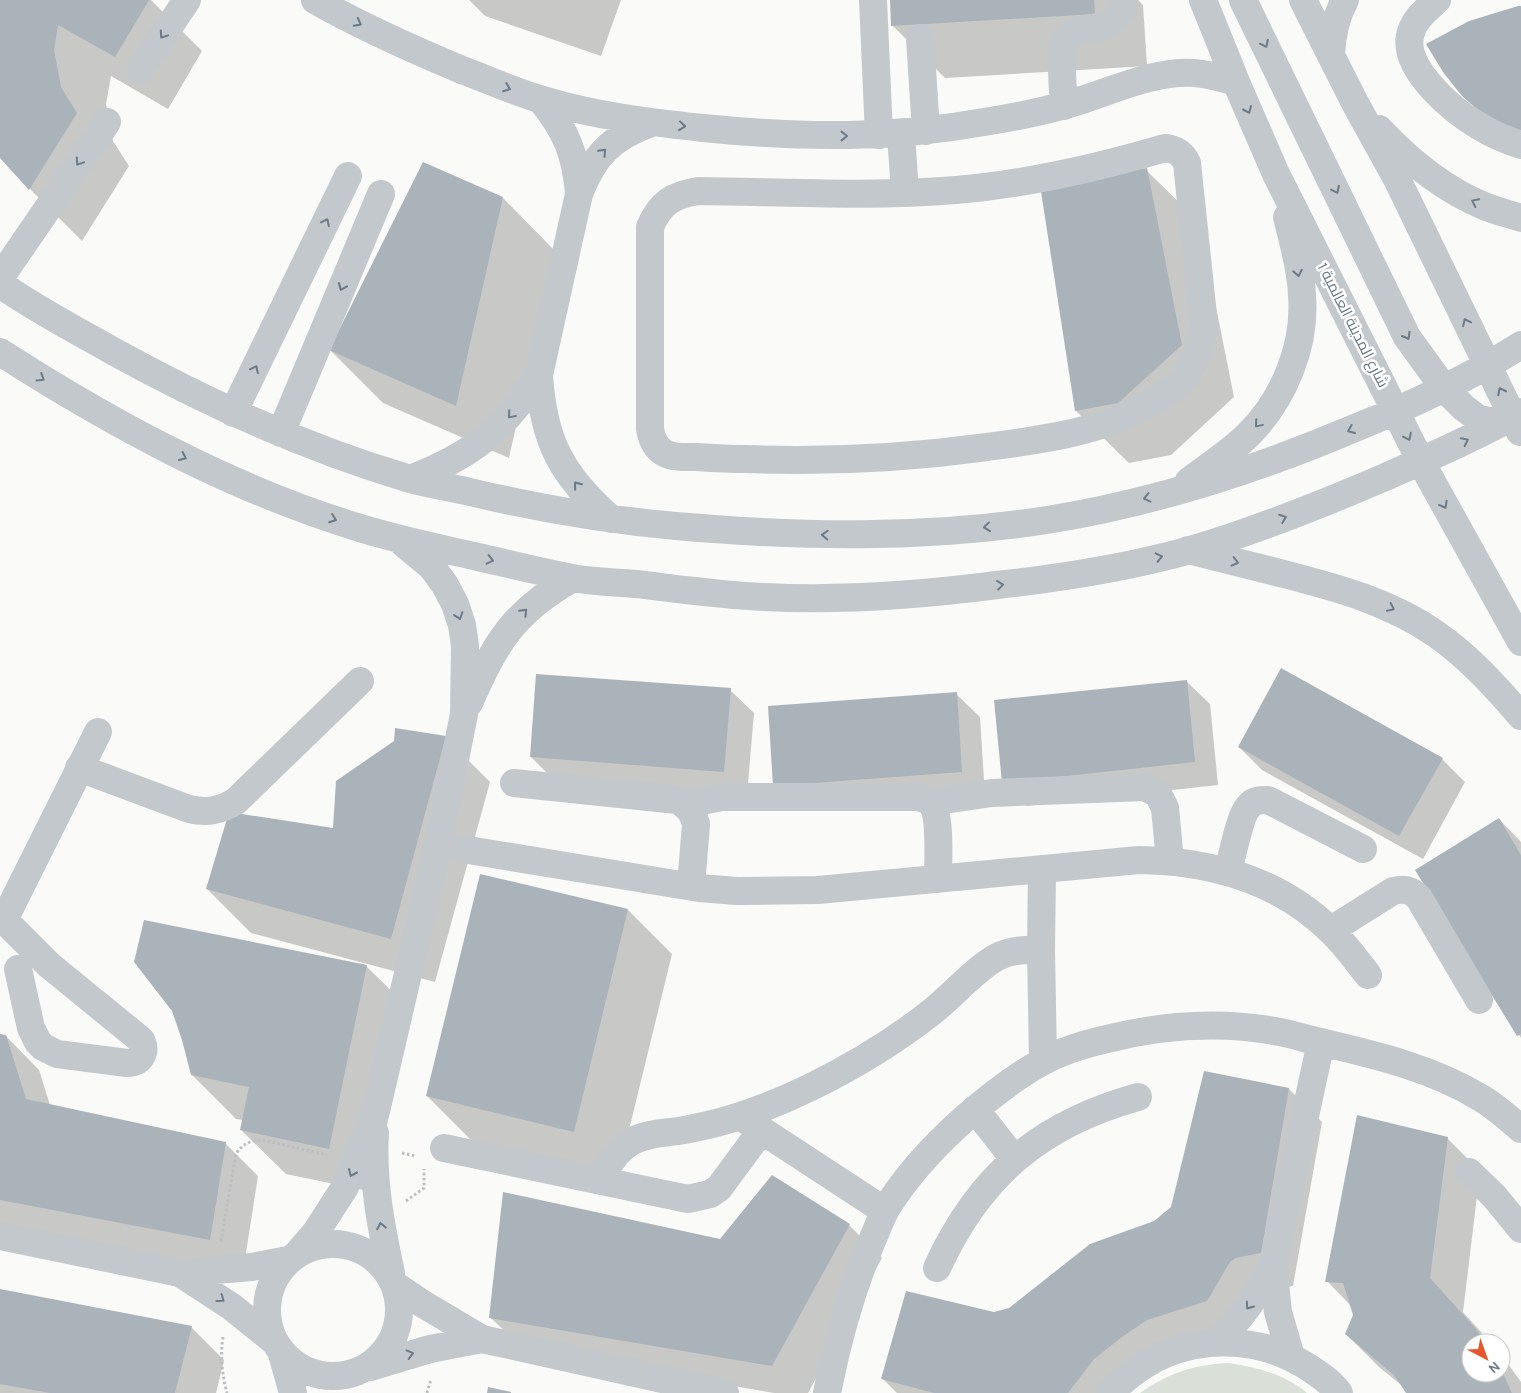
<svg xmlns="http://www.w3.org/2000/svg" width="1521" height="1393" font-family="Karla,Cairo,sans-serif">
<style>
.green{fill:#dadfd7}
.shadow{fill:#0003}
.building{fill:#aab3b9}
.lines{fill:none;stroke-linecap:round;stroke-linejoin:round}
.path{stroke:#bbbfc2;stroke-width:3;stroke-dasharray:2.5 2.5;stroke-linecap:butt}
.minor{stroke:#c3c8cc;stroke-width:28}
.oneway{stroke:#6a7a87}
.labels{text-anchor:middle;stroke-width:5;stroke-linejoin:round;paint-order:stroke}
.street-label{font-size:15px;fill:#657683;stroke:#fff}
</style>
<rect width="100%" height="100%" fill="#fafaf8"/>
<path class="green" d="M1228,1363C1256,1367 1284,1374 1307,1393H1140C1168,1373 1194,1365 1228,1363Z"/>
<path class="shadow" d="M0,0H151L202,51L168,109L111,76L106,104L113,141L129,166L82,241L30,189L0,156Z
M469,0H621L601,56L485,16Z
M891,0H1138L1143,5L1147,66L945,78L892,25Z
M1146,170L1199,222L1234,397L1171,455L1129,463L1076,411Z
M503,198L555,251L509,458L383,403L330,350Z
M1186,681L1210,704L1218,785L1027,806L1003,782Z
M730,690L754,713L747,795L554,780L531,757Z
M956,694L980,717L985,795L774,785Z
M446,738L490,782L435,982L251,933L207,889L334,830Z
M1239,747L1442,759L1465,782L1423,859L1262,770Z
M1499,819L1521,842V1038L1417,871Z
M628,910L672,954L618,1175L471,1140L427,1096Z
M366,966L411,1010L373,1192L286,1174L241,1130L243,1120L236,1119L192,1075Z
M0,1036H6L39,1070L50,1105L225,1143L258,1176L243,1272L0,1226Z
M1289,1089L1322,1122L1293,1286L1269,1290L1126,1393H897L883,1379L994,1313L1010,1310L1155,1222L1172,1208Z
M1447,1138L1480,1171L1463,1312L1491,1343H1471V1373H1501V1354L1521,1382V1393H1407L1405,1388L1379,1367L1346,1334L1354,1316L1351,1306L1327,1281Z
M849,1225L882,1258L808,1393H774L524,1350L490,1317L721,1241Z
M0,1291L191,1327L224,1360L216,1393H0Z"/>
<path class="building" d="M0,0H149L115,57L58,25L54,50L61,87L77,113L29,190L0,158Z
M890,0H1094L1095,14L891,26Z
M1518,6H1521V135L1486,117L1462,96L1443,72L1426,44L1469,21Z
M423,162L503,197L456,406L329,350Z
M1147,168L1182,345L1118,403L1075,411L1040,185Z
M1281,668L1443,758L1399,836L1238,747Z
M536,674L731,688L724,772L530,757Z
M1187,680L1195,762L1002,783L994,700Z
M957,692L962,772L773,786L768,706Z
M395,728L446,736L391,939L206,889L229,812L333,828L336,781L394,741Z
M1499,818L1521,855V1034L1517,1036L1415,870Z
M480,874L628,909L574,1132L426,1096Z
M144,920L367,965L329,1149L240,1130L249,1087L191,1075L182,1040L172,1011L134,962Z
M0,1034L6,1035L26,1099L226,1142L210,1240L0,1200Z
M1204,1071L1289,1088L1261,1253L1236,1258L1230,1262L1207,1301L1147,1320L1122,1337L1094,1359L1068,1393H934L881,1379L906,1291L994,1312L1009,1308L1090,1244L1154,1221L1171,1207Z
M1357,1115L1448,1137L1430,1278L1476,1329L1485,1343H1471V1373H1501V1369L1512,1393H1406L1394,1375L1345,1334L1353,1315L1343,1283L1325,1282Z
M772,1175L850,1224L772,1366L489,1318L503,1192L720,1239Z
M0,1289L192,1326L175,1393H50L0,1384Z
M488,1387L511,1392V1393H487Z"/>
<g class="lines">
<path class="path" d="M402,1153L416,1156
M406,1201L424,1188V1169
M221,1241L236,1154C242,1144 251,1140 263,1140L327,1155
M223,1337C220,1356 222,1374 227,1393
M427,1393L431,1379"/>
<path class="minor" d="M315,0C362,27 412,49 462,70C489,80 515,92 543,100C595,116 649,122 703,128C802,138 892,139 990,121C1015,117 1040,112 1065,105C1106,94 1152,70 1194,73C1209,74 1222,78 1236,82
M873,0L879,135
M1203,0L1236,82L1276,174L1421,462L1521,642
M1243,0L1407,337L1444,388L1464,408L1479,419L1490,421L1509,417
M1303,0L1355,103L1397,179L1520,432
M1437,0C1426,10 1413,20 1410,36C1403,69 1453,111 1479,126C1492,134 1506,140 1521,145
M920,38L926,131
M1331,54C1332,35 1335,18 1345,0
M140,70L187,0
M541,100C566,130 576,155 579,194
M1064,106C1063,91 1060,56 1063,44C1071,17 1116,43 1124,0
M1379,129C1409,161 1443,189 1484,206C1496,211 1509,214 1521,218
M901,134L905,193
M1165,148C1176,149 1182,153 1187,163L1204,325C1200,350 1192,375 1170,391C1112,431 1054,438 987,447C907,458 826,462 745,459C729,459 712,458 696,457C687,457 678,458 669,455C657,451 652,441 650,429V227C660,203 673,195 698,191C784,192 871,197 956,190C1027,184 1097,168 1165,148Z
M0,278L107,122
M0,284C35,309 74,329 111,350C205,402 303,447 407,478C427,484 449,487 470,492C538,508 606,520 676,526C800,537 924,539 1047,520C1153,503 1256,470 1355,428C1412,405 1469,378 1521,345
M0,352C112,424 232,489 360,528C399,540 438,548 478,557C509,564 540,572 572,578C593,582 615,582 636,584C679,589 721,595 764,597C842,601 920,595 997,585C1061,578 1125,568 1187,551C1253,532 1320,505 1383,478C1430,457 1476,437 1521,412
M233,413L348,176
M281,433L381,194
M410,479C471,456 504,430 539,375
M1189,481C1209,466 1231,452 1249,434C1284,399 1306,345 1302,296C1301,269 1293,242 1287,217
M611,519C562,476 543,441 539,375L579,194C594,155 612,137 651,123
M1188,550C1220,558 1252,566 1284,574C1338,588 1390,602 1436,634C1469,657 1495,686 1521,716
M469,703C496,642 513,612 573,578
M79,768L189,809C207,813 220,811 236,801L360,681
M514,783L677,800C688,806 693,812 696,824L691,886
M930,802L992,793L1145,787L1158,794L1165,808L1170,861
M685,804L722,797H917C922,798 927,799 931,803C941,814 938,863 938,879
M438,845L699,888L737,891L818,890L1139,860C1210,861 1279,880 1331,931C1345,944 1356,960 1368,975
M1042,869L1041,950L1043,1061
M1228,871C1232,858 1240,814 1249,806C1254,800 1261,800 1268,800L1363,849
M0,916L49,965L141,1040C147,1052 141,1063 127,1063L57,1054L43,1047L38,1042L31,1028L18,969
M4,920L98,732
M1331,930L1393,891C1404,888 1412,890 1419,898L1479,1000
M975,1109L1014,1159
M746,1120L885,1211
M375,1133C372,1181 381,1226 391,1273
M444,1148L688,1199L710,1194L719,1188L761,1131
M1469,1172L1494,1196L1521,1229
M602,1181C608,1162 618,1147 637,1139C650,1133 664,1133 678,1131C688,1130 698,1127 708,1125C743,1117 778,1103 811,1087C854,1066 895,1041 933,1011C954,994 974,970 997,957C1011,950 1026,949 1041,950
M0,1236L180,1273L252,1267L288,1260
M267 1310a66 66 0 1 1 132 0a66 66 0 1 1-132 0Z
M298,1253L316,1232L345,1187L376,1111L438,845L464,714L465,646L462,625L455,604L445,585L432,567L403,543
M1273,1264L1278,1312L1291,1357
M937,1268C979,1176 1040,1124 1138,1097
M180,1273L232,1307L274,1341
M395,1285L423,1304L482,1339L725,1393
M1217,1342C1241,1319 1258,1295 1273,1264L1321,1042
M282,1354L293,1393
M370,1367L430,1349L482,1339
M827,1393C837,1342 851,1291 871,1243C876,1232 880,1220 886,1209C906,1176 935,1145 964,1119C988,1098 1014,1077 1042,1062C1061,1051 1085,1044 1107,1039C1163,1025 1223,1021 1280,1032C1294,1035 1307,1039 1320,1042C1375,1055 1432,1068 1481,1098C1495,1106 1508,1118 1521,1129
M1110,1393C1121,1382 1132,1372 1146,1364C1193,1335 1256,1336 1303,1364C1316,1372 1330,1381 1339,1393"/>
</g>
<defs><path id="oneway-chevron" d="M-2-3.5L2.5 0L-2 3.5" fill="none" stroke-width="1.6" stroke-linecap="round" stroke-linejoin="round" transform="scale(1.25)"/></defs>
<g class="oneway">
<use href="#oneway-chevron" transform="translate(358 23) rotate(27)"/>
<use href="#oneway-chevron" transform="translate(163 35) rotate(124)"/>
<use href="#oneway-chevron" transform="translate(1265 44) rotate(64)"/>
<use href="#oneway-chevron" transform="translate(507 88) rotate(21)"/>
<use href="#oneway-chevron" transform="translate(1248 110) rotate(66)"/>
<use href="#oneway-chevron" transform="translate(682 126) rotate(6)"/>
<use href="#oneway-chevron" transform="translate(844 136)"/>
<use href="#oneway-chevron" transform="translate(603 152) rotate(-47)"/>
<use href="#oneway-chevron" transform="translate(79 162) rotate(124)"/>
<use href="#oneway-chevron" transform="translate(1336 190) rotate(64)"/>
<use href="#oneway-chevron" transform="translate(1475 202) rotate(-154)"/>
<use href="#oneway-chevron" transform="translate(326 222) rotate(-64)"/>
<use href="#oneway-chevron" transform="translate(1298 273) rotate(80)"/>
<use href="#oneway-chevron" transform="translate(342 287) rotate(113)"/>
<use href="#oneway-chevron" transform="translate(1466 322) rotate(-116)"/>
<use href="#oneway-chevron" transform="translate(1407 336) rotate(60)"/>
<use href="#oneway-chevron" transform="translate(255 369) rotate(-64)"/>
<use href="#oneway-chevron" transform="translate(41 378) rotate(32)"/>
<use href="#oneway-chevron" transform="translate(1501 391) rotate(-117)"/>
<use href="#oneway-chevron" transform="translate(511 415) rotate(130)"/>
<use href="#oneway-chevron" transform="translate(1258 424) rotate(130)"/>
<use href="#oneway-chevron" transform="translate(1351 430) rotate(157)"/>
<use href="#oneway-chevron" transform="translate(1408 437) rotate(64)"/>
<use href="#oneway-chevron" transform="translate(1465 441) rotate(-26)"/>
<use href="#oneway-chevron" transform="translate(183 457) rotate(25)"/>
<use href="#oneway-chevron" transform="translate(577 485) rotate(-129)"/>
<use href="#oneway-chevron" transform="translate(1147 498) rotate(167)"/>
<use href="#oneway-chevron" transform="translate(1444 505) rotate(61)"/>
<use href="#oneway-chevron" transform="translate(1283 518) rotate(-21)"/>
<use href="#oneway-chevron" transform="translate(333 519) rotate(20)"/>
<use href="#oneway-chevron" transform="translate(987 527) rotate(173)"/>
<use href="#oneway-chevron" transform="translate(825 535) rotate(-178)"/>
<use href="#oneway-chevron" transform="translate(1159 557) rotate(-13)"/>
<use href="#oneway-chevron" transform="translate(490 560) rotate(13)"/>
<use href="#oneway-chevron" transform="translate(1235 562) rotate(14)"/>
<use href="#oneway-chevron" transform="translate(1000 585) rotate(-7)"/>
<use href="#oneway-chevron" transform="translate(1391 608) rotate(26)"/>
<use href="#oneway-chevron" transform="translate(524 612) rotate(-46)"/>
<use href="#oneway-chevron" transform="translate(459 616) rotate(71)"/>
<use href="#oneway-chevron" transform="translate(352 1173) rotate(114)"/>
<use href="#oneway-chevron" transform="translate(381 1226) rotate(-101)"/>
<use href="#oneway-chevron" transform="translate(221 1299) rotate(36)"/>
<use href="#oneway-chevron" transform="translate(1249 1306) rotate(125)"/>
<use href="#oneway-chevron" transform="translate(410 1354) rotate(-15)"/>
</g>
<g class="labels">
<g class="street-label">
<text transform="translate(1353 325) rotate(63)" y="5">شارع المدينة العالمية 1</text>
</g>
</g>
<g transform="translate(1486 1358) rotate(139)"><circle r="24" fill="#ffffff" stroke="#c1c8cd"/>
<path d="M0-4L9 19L0 12L-9 19Z" fill="#e4572e"/>
<text y="-8" font-size="14" font-weight="bold" text-anchor="middle" fill="#657683">N</text>
</g>
</svg>
